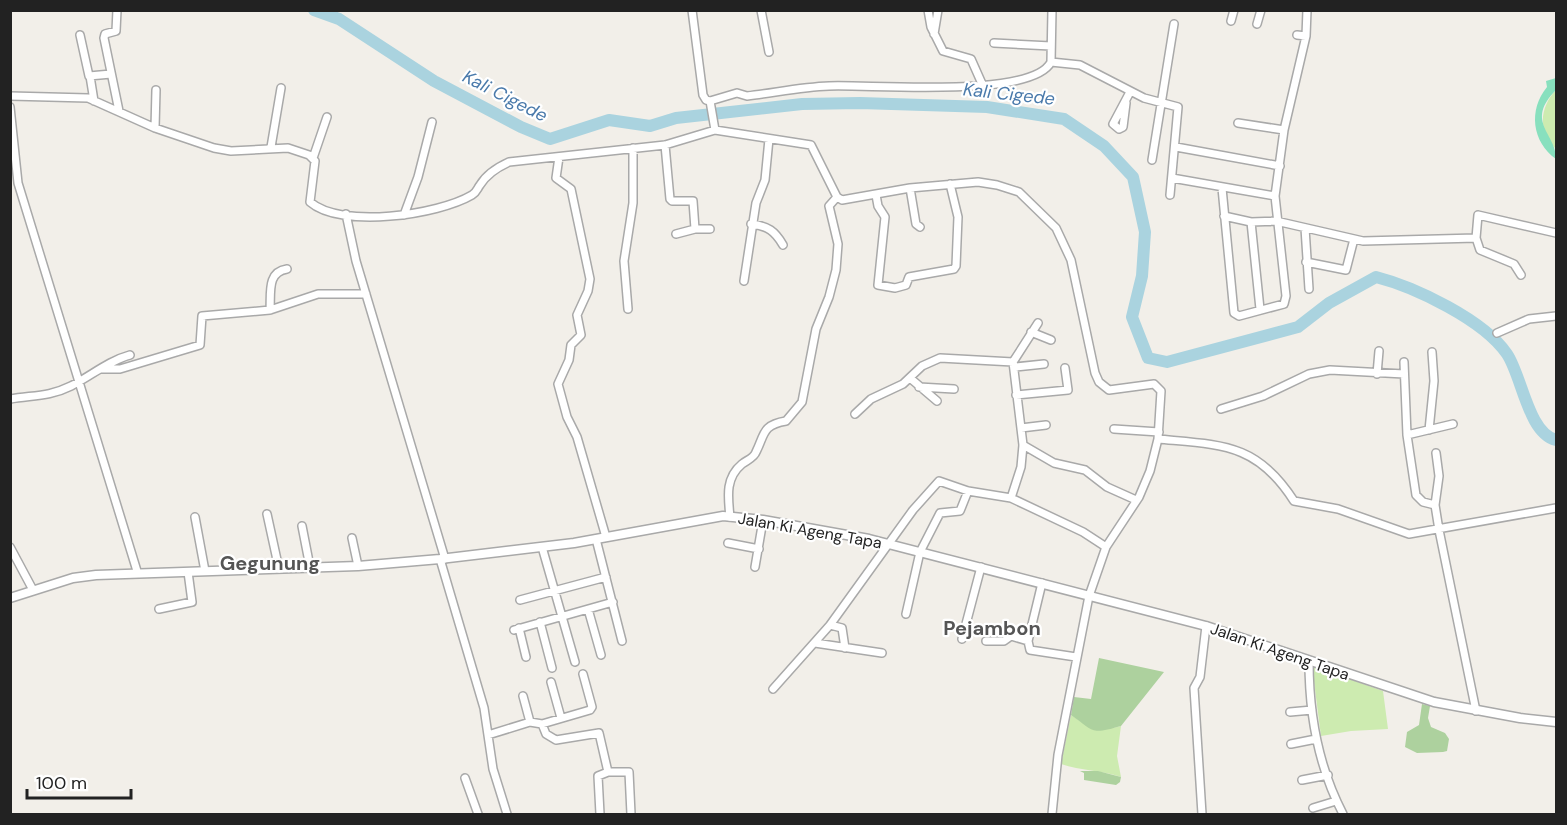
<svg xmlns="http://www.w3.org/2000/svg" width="1567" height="825" font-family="'DM Sans',sans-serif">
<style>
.grass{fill:#cdebb0}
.forest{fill:#add19e}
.pitch{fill:#88e0be}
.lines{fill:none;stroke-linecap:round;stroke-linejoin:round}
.river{stroke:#aad3df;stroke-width:12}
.minor-casing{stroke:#a9a9a9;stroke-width:10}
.tertiary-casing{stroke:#a9a9a9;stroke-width:11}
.minor{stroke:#fff;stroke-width:7}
.tertiary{stroke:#fff;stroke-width:8}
.labels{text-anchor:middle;stroke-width:4.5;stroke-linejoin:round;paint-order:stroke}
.street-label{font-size:16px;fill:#222;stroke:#fff}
.water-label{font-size:18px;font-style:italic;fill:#4a7aab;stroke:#fff}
.quarter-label{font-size:20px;font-weight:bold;fill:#555;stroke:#fff}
</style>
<rect width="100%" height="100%" fill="#f2efe9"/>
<path class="grass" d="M1556,90V149C1538,132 1539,108 1556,90Z
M1312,666L1383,691L1388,729L1351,731L1321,736Z
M1071,715C1086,726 1102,732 1121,726L1117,756L1121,777C1101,770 1081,771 1061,764Z"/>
<path class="forest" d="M1099,658L1164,672L1121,726C1090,735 1094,731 1071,715L1074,697L1091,699Z
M1422,704L1430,706L1428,718L1431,727L1445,733L1449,739L1447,751L1443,752L1417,753L1405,747L1407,732L1419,725Z
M1080,771H1098L1121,777L1120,782L1116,785L1084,780V773Z"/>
<path class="pitch" d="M1556,78V90C1524,122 1557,134 1556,159C1532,142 1528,110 1547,87L1546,81Z"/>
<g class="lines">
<path class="river" d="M314,10L339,19L434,81L521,127L550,139L609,120L650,126L676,118L802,104L860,103L987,107L1064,119L1104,146L1133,177L1145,232L1142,276L1132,317L1148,358L1167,362L1298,327L1329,303L1376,277C1415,287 1484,320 1507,354C1522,376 1528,433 1556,440"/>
<g class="minor-casing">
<path id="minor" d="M117,10L116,31L105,34L104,38L119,111
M692,10L703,95L706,100L710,101
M761,10L769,52
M928,10L931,27L943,51L971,59L983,86
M1052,10L1051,62L1080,65L1144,98L1178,107L1170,195
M1231,21L1234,10
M1257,24L1261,10
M934,34L938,10
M80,35L89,76L111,74
M1297,35L1306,36
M994,43L1051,46
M90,76L94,101
M10,96L88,98L155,128L214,148L231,151L288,148L309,155L315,161L310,202C341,229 438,215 472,195C477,192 477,189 480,185C486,175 498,167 509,162L665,145L715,130L811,145L837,197L842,200L910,188L978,182L997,185L1019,192L1056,228L1071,260L1095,373L1099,382L1109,390L1154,384L1161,391L1158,439L1150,471L1139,497L1106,547L1089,596L1058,755L1052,814
M710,101L737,93L747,96C774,93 801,87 829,86C871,84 1032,99 1051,62
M710,101L715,130
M1126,103L1123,127L1119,129L1113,124L1130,92
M10,107L18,183L137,571
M1238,123L1284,130
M155,128L156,90
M665,145L670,199L672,201H693L695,229
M271,147L281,88
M1176,147L1280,166
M559,157L556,178L571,189L590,279L588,291L577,315L581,335L571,345L569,360L558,384L567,417L577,437L606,537
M313,158L327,117
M1152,160L1174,24
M1172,178L1275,196
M910,188L916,224L920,227
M1222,188L1234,313L1239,316L1284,304L1286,296L1275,196L1284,130L1306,36L1307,10
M876,195L878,206L885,217L878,285L895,288L906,285L909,277L954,269L956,266L958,217L950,184
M346,214L356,261L445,559
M404,215L418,177L432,122
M1224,216L1251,222L1276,221L1363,241L1476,238
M1251,222L1260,309
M751,224C768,226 775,231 783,245
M1305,228L1309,289
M676,234L695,229H710
M1306,262L1346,270L1354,239
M1521,275L1514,264L1480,250L1476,238L1478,215L1556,233
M744,281L756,203L765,180L769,139
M628,309L624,261L633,203V148
M270,310C271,292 267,272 287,269
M1031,332L1051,340
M1497,333L1529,319L1556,316
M1013,362L1038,323
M1404,362L1407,435L1416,495L1423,502L1435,505L1439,530L1476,711
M1015,367L1044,364
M102,369H120L200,345L202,316L270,310L318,294H366
M1377,374L1379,351
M910,378L937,401
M919,387L954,389
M1016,395L1068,390L1065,368
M10,399C32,395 49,397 71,386C91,376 108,361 130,355
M1221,409L1263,396L1309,374L1330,370L1404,374
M855,414L871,399L903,384L922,366L940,358L1013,362L1023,445L1021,467L1011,498L1083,532L1106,547
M1021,428L1046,425
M1114,429L1159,432
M1429,430L1434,381L1432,352
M1407,435L1453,424
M1158,439C1222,445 1257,443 1294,501L1338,509L1409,534L1556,508
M1023,445L1054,463L1085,470L1107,487L1136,500
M1435,505L1439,476L1436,453
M267,514L279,569
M195,517L205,571
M730,517C728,497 725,478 742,464C747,460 754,458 756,452C765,434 762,425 786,421L802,402L816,329L829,297L836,270L838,244L829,206L837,197
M302,526L310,567
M352,538L358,566
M596,539L622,641
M728,543L759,549
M10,547L33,590
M542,547L575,662
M440,559L484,708L493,769L507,814
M755,567L763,520
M1042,583L1028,641L1030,650L1076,657
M520,600L606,577
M159,609L192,602L188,572
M588,609L601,655
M906,614L920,552L940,513L960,511L968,491
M540,622L552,668
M830,625L842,628L845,648
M519,628L526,657
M514,630L613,602
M962,639L981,567
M986,641H1004L1011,636L1028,641
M815,643L882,653
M1309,661C1309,713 1319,768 1343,814
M551,682L561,718
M773,689L830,625L913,510L939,481L968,491L1011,498
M523,696L530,722
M1290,712L1312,710
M542,724L546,734L556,740L599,733L608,772H629L631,814
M488,735L530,722L542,724L590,710L592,707L583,674
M1291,744L1316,739
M465,778L478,814
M1302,780L1328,775
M1313,808L1336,801
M600,814L598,776L608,772
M1202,814L1194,688L1200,677L1206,626"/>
</g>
<g class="tertiary-casing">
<path id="tertiary" d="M10,598L73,578L96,575L358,566L440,559L574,543L723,516L763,520L869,539L1206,626L1434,702L1520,718L1556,722"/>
</g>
<use href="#minor" class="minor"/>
<use href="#tertiary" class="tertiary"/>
</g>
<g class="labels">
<g class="street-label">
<text transform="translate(810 530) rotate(10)" y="6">Jalan Ki Ageng Tapa</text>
<text transform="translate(1280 651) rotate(19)" y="6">Jalan Ki Ageng Tapa</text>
</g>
<g class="water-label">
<text transform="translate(1009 94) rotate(6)" y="6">Kali Cigede</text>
<text transform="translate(505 96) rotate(27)" y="6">Kali Cigede</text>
</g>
<g class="quarter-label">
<text x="270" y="570">Gegunung</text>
<text x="992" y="635">Pejambon</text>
</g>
</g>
<rect width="1567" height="825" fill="none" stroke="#222222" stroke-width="24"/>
<path d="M27 789v9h104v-9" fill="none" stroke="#222222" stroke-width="3"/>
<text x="36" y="789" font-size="18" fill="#222222" stroke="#ffffff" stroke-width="4.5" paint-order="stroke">100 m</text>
</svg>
